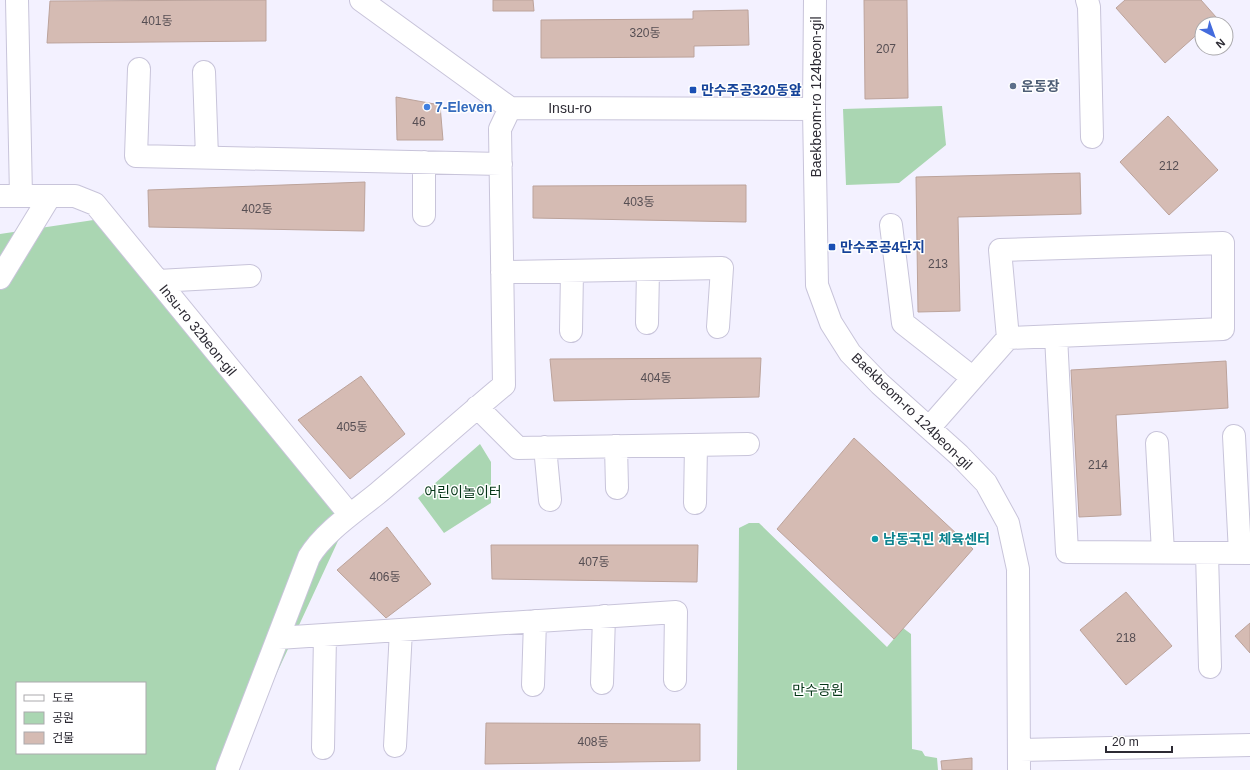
<svg xmlns="http://www.w3.org/2000/svg" width="1250" height="770" font-family="Helvetica,'Noto Sans KR',sans-serif">
<style>
.green{fill:#aad6b2;fill-rule:evenodd}
.building{fill:#d5bbb3;stroke:#bca39b}
.lines{fill:none;stroke-linecap:round;stroke-linejoin:round}
.minor-casing{stroke:#c8c4da;stroke-width:24}
.minor{stroke:#fff;stroke-width:22}
.service-dot{fill:#5c6f8a;stroke:#fff;stroke-width:1.5}
.transit-dot{fill:#1a4fb4;stroke:#fff;stroke-width:1.5}
.shop-dot{fill:#3f7fe0;stroke:#fff;stroke-width:1.5}
.culture-dot{fill:#0f9aa8;stroke:#fff;stroke-width:1.5}
.labels{text-anchor:middle;stroke-width:3;stroke-linejoin:round;paint-order:stroke}
.number-label{font-size:12px;fill:#564e53}
.service-label{font-size:14px;font-weight:bold;fill:#4e5e75;stroke:#fff;text-anchor:start}
.transit-label{font-size:14px;font-weight:bold;fill:#164399;stroke:#fff;text-anchor:start}
.street-label{font-size:14px;fill:#2c2a33;stroke:#fff}
.shop-label{font-size:14px;font-weight:bold;fill:#366cbe;stroke:#fff;text-anchor:start}
.park-label{font-size:14px;fill:#043516;stroke:#fff}
.culture-label{font-size:14px;font-weight:bold;fill:#0d838f;stroke:#fff;text-anchor:start}
</style>
<rect width="100%" height="100%" fill="#f3f1ff"/>
<path class="green" d="M942,106L946,145L899,183L846,185L843,109Z
M107,218L350,515L232,770H0V234ZM17,683H145V753H17Z
M480,444L491,462V503L444,533L418,498Z
M749,523H759L887,647L903,628L911,634L912,749L922,751L925,756L937,758L938,770H737L739,528Z"/>
<path class="building" d="M266,0V41L47,43L50,1Z
M493,0H533L534,11H493Z
M864,0H907L908,98L865,99Z
M1125,0H1201L1216,17L1208,24H1202V30L1165,63L1116,8Z
M748,10L749,45L694,46V57L541,58V20L693,19V11Z
M396,97L440,105L443,140H397Z
M1168,116L1218,170L1169,215L1120,162Z
M1080,173L1081,214L958,217L960,311L918,312L916,177Z
M365,182L364,231L149,227L148,190Z
M746,185V222L533,218V186Z
M761,358L759,397L554,401L550,359Z
M1226,361L1228,408L1116,415L1121,515L1079,517L1071,370Z
M361,376L405,434L350,479L298,420Z
M854,438L973,549L894,639L777,529Z
M387,527L431,584L386,618L337,570Z
M491,545H698L697,582L492,579Z
M1126,592L1172,646L1126,685L1080,630Z
M1250,623V653L1235,636Z
M486,723L700,724V761L485,764Z
M972,758V770H942L941,761Z"/>
<g class="lines">
<g class="minor-casing">
<path id="minor" d="M17,0L21,196
M361,0L510,108L814,109
M815,0L814,109L817,285L831,323L850,353L880,384L959,455L986,483L1008,523L1018,569L1019,770
M1087,0L1089,7L1092,137
M139,69L136,156L501,164
M204,72L207,157
M0,196H75L95,204L350,515
M424,215V162
M891,225L903,323L973,378
M502,272L722,268L718,327
M0,278L50,196
M158,281L250,276
M647,323L648,270
M571,331L572,271
M1056,336L1067,552L1250,553
M477,407L518,448L748,444
M929,428L1008,338L1223,329V243L1000,250L1008,338
M1234,436L1240,553
M1157,443L1163,552
M616,446L617,488
M545,447L550,500
M695,503L696,445
M1207,553L1210,667
M278,638L676,612L675,680
M602,683L604,616
M533,685L535,621
M395,746L401,630
M323,748L325,635
M1020,750L1250,745
M227,770L309,557C324,532 356,511 378,493C421,457 462,420 504,385L500,129L510,108"/>
</g>
<use href="#minor" class="minor"/>
</g>
<circle class="service-dot" cx="1013" cy="86" r="4"/>
<g class="transit-dot">
<rect x="689" y="86" width="8" height="8" rx="2"/>
<rect x="828" y="243" width="8" height="8" rx="2"/>
</g>
<circle class="shop-dot" cx="427" cy="107" r="4"/>
<circle class="culture-dot" cx="875" cy="539" r="4"/>
<g class="labels">
<g class="number-label">
<text x="157" y="25">401동</text>
<text x="645" y="37">320동</text>
<text x="886" y="53">207</text>
<text x="419" y="126">46</text>
<text x="1169" y="170">212</text>
<text x="639" y="206">403동</text>
<text x="257" y="213">402동</text>
<text x="938" y="268">213</text>
<text x="656" y="382">404동</text>
<text x="352" y="431">405동</text>
<text x="1098" y="469">214</text>
<text x="594" y="566">407동</text>
<text x="385" y="581">406동</text>
<text x="1126" y="642">218</text>
<text x="593" y="746">408동</text>
</g>
<g class="service-label">
<text x="1021" y="91">운동장</text>
</g>
<g class="transit-label">
<text x="701" y="95">만수주공320동앞</text>
<text x="840" y="252">만수주공4단지</text>
</g>
<g class="street-label">
<text transform="translate(816 97) rotate(-90)" y="5">Baekbeom-ro 124beon-gil</text>
<text x="570" y="113">Insu-ro</text>
<text transform="translate(198 330) rotate(51)" y="5">Insu-ro 32beon-gil</text>
<text transform="translate(912 411) rotate(44)" y="5">Baekbeom-ro 124beon-gil</text>
</g>
<g class="shop-label">
<text x="435" y="112">7-Eleven</text>
</g>
<g class="park-label">
<text x="463" y="497">어린이놀이터</text>
<text x="818" y="695">만수공원</text>
</g>
<g class="culture-label">
<text x="883" y="544">남동국민 체육센터</text>
</g>
</g>
<rect x="16" y="682" width="130" height="72" fill="#ffffff" stroke="#abaaad"/>
<rect x="24" y="695" width="20" height="6" fill="#ffffff" stroke="#abaaad"/>
<text x="52" y="702" font-size="12" fill="#2c2a33">도로</text>
<rect x="24" y="712" width="20" height="12" fill="#aad6b2" stroke="#abaaad"/>
<text x="52" y="722" font-size="12" fill="#2c2a33">공원</text>
<rect x="24" y="732" width="20" height="12" fill="#d5bbb3" stroke="#abaaad"/>
<text x="52" y="742" font-size="12" fill="#2c2a33">건물</text>
<g transform="translate(1214 36) rotate(139)"><circle r="19" fill="#ffffff" stroke="#abaaad"/>
<path d="M0-3L7 15L0 10L-7 15Z" fill="#436bdd"/>
<text y="-6" font-size="11" font-weight="bold" text-anchor="middle" fill="#2c2a33">N</text>
</g>
<path d="M1106 746v6h66v-6" fill="none" stroke="#2c2a33" stroke-width="2"/>
<text x="1112" y="746" font-size="12" fill="#2c2a33" stroke="#ffffff" stroke-width="3" paint-order="stroke">20 m</text>
</svg>
